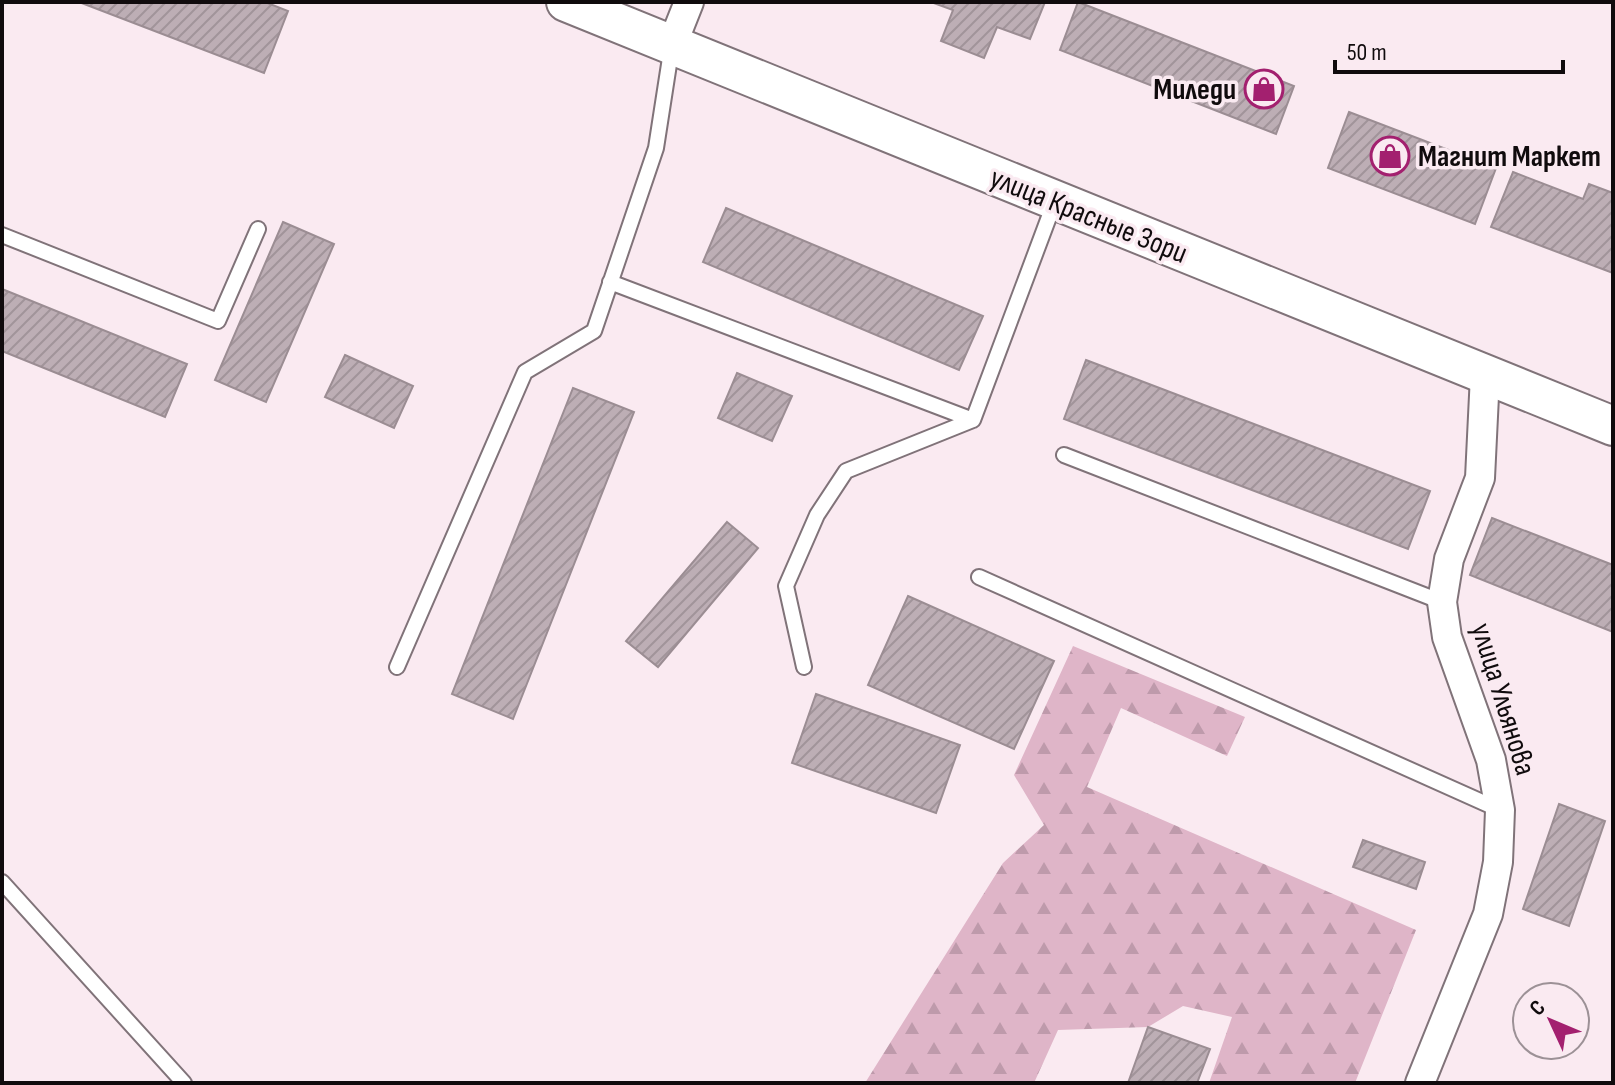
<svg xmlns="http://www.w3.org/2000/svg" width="1615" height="1085" font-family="'Sofia Sans Condensed',sans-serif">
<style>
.forest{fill:url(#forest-firs)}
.building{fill:url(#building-hatch);stroke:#9b8d93;stroke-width:2}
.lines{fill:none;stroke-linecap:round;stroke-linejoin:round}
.service-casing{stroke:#807379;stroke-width:18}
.minor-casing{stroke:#807379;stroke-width:32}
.secondary-casing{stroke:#807379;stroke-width:42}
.service{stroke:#fff;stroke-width:14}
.minor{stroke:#fff;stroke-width:28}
.secondary{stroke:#fff;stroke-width:38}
.labels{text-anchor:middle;stroke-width:7;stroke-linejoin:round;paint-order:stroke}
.poi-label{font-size:30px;font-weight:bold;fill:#100b0d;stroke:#faeaf1;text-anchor:end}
.street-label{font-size:30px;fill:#100b0d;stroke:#faeaf1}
</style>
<defs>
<pattern id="forest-firs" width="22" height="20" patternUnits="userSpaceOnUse" patternTransform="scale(2)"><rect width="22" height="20" fill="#dfb5c8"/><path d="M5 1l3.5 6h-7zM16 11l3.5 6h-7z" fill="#be9aab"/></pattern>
<pattern id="building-hatch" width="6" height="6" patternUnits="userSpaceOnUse" patternTransform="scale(2)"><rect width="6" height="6" fill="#bdaeb5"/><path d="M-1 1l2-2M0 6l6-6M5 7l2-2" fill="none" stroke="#a1949a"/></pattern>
</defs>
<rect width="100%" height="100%" fill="#faeaf1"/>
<path class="forest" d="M1073,646L1245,717L1227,756L1121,708L1087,787L1416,930L1355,1083H1209L1232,1017L1183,1006L1148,1027L1058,1030L1034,1083H865L1003,863L1044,825L1014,775Z"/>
<path class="building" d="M79,2H265L288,11L264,73Z
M931,2H1045L1030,39L997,27L984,58L941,41L953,10Z
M1078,2L1294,86L1276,134L1060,50Z
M1349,112L1496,168L1475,224L1328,168Z
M1513,172L1583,199L1589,184L1613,193V273L1491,227Z
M726,208L983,316L959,370L703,262Z
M283,222L334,244L266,402L215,380Z
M2,289L187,364L165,417L2,351Z
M345,355L413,386L394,428L325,397Z
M1086,360L1430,491L1408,549L1064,419Z
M737,373L792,396L772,441L718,418Z
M573,388L634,412L513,719L452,694Z
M1492,518L1613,565V632L1470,575Z
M727,522L758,548L658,667L626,641Z
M908,596L1054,661L1014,749L868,685Z
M816,694L960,745L936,813L792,763Z
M1559,804L1605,821L1569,926L1523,909Z
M1363,840L1425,862L1416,889L1353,867Z
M1148,1027L1210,1049L1197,1083H1128Z"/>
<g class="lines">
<g class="service-casing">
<path id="service" d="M2,235L218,321L258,229
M610,282L973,420L1055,201
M1064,455L1442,602
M979,577L1500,810
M397,667L525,372L594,331L656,148L672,45
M804,667L786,586L817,515L846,471L973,420
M2,882L184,1083"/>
</g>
<g class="minor-casing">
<path id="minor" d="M672,45L689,2
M1420,1083L1488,914L1498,862L1500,810L1491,760L1447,637L1442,602L1449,559L1480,478L1485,375"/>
</g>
<g class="secondary-casing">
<path id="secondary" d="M566,2L1613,426"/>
</g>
<use href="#service" class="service"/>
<use href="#minor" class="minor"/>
<use href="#secondary" class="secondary"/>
</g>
<defs>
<g id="shop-ring" transform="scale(2)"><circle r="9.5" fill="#faeaf1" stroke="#a3206f" stroke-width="1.5"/><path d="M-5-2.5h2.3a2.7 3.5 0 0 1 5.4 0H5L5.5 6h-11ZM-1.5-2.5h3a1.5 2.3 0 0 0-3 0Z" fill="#a3206f"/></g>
</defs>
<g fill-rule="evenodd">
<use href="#shop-ring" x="1264" y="89"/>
<use href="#shop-ring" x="1390" y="156"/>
</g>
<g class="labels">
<g class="poi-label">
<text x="1236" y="99">Миледи</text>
<text x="1418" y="166" text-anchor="start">Магнит Маркет</text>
</g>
<g class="street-label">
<text transform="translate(1089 215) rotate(22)" y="10">улица Красные Зори</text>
<text transform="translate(1504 699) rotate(73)" y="10">улица Ульянова</text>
</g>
</g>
<rect width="1615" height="1085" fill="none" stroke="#100b0d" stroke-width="8"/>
<g transform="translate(1551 1021) rotate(314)"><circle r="38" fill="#faeaf1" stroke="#9c9196" stroke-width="2"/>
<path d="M0-6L14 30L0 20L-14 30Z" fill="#a3206f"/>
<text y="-12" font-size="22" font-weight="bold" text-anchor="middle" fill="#100b0d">С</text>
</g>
<path d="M1335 60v12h228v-12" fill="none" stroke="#100b0d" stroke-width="4"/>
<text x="1347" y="60" font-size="24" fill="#100b0d" stroke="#faeaf1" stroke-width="6" paint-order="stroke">50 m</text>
</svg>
